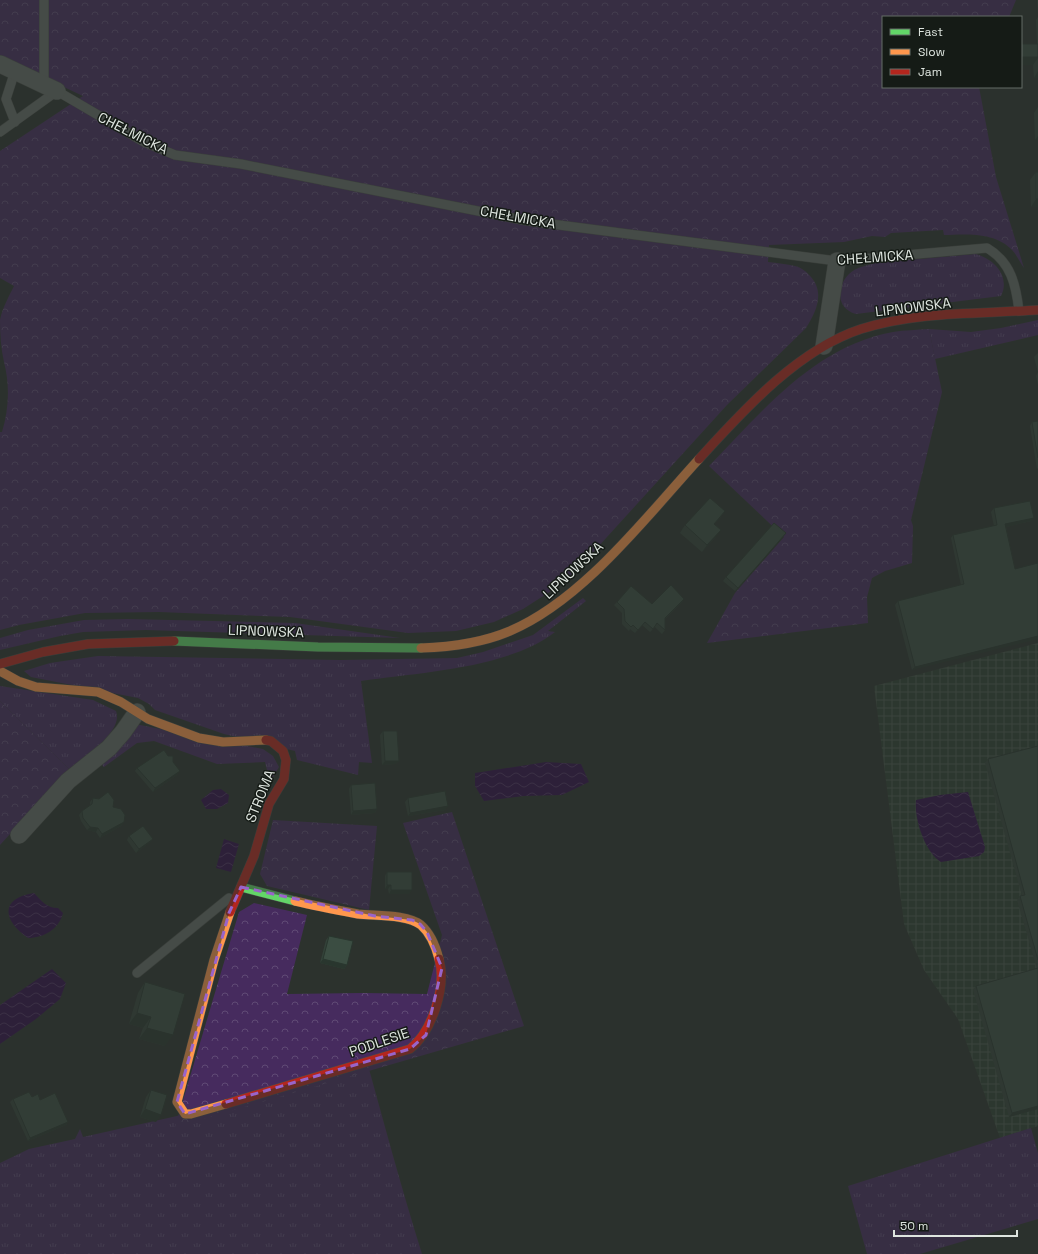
<svg xmlns="http://www.w3.org/2000/svg" width="1038" height="1254" font-family="'Space Grotesk',sans-serif">
<style>
.industrial{fill:url(#industrial-grid)}
.grass{fill:url(#grass-tufts)}
.forest{fill:url(#forest-crowns)}
.water{fill:url(#water-waves)}
.lines{fill:none;stroke-linecap:round;stroke-linejoin:round}
.lane-casing{stroke:#494e4a;stroke-width:10}
.street-casing{stroke:#494e4a;stroke-width:18}
.fast-casing{stroke:#494e4a;stroke-width:10}
.slow-casing{stroke:#494e4a;stroke-width:10}
.jam-casing{stroke:#494e4a;stroke-width:10}
.lane{stroke:#656a66;stroke-width:9}
.street{stroke:#656a66;stroke-width:17}
.fast{stroke:#63d668;stroke-width:9}
.slow{stroke:#ff974d;stroke-width:9}
.jam{stroke:#b3261e;stroke-width:9}
.wall{fill:#334239}
.shaded-wall{fill:#29362e}
.building{fill:#3b4d42;stroke:#29362e}
.marked{fill:none;stroke:#9964c9;stroke-width:3;stroke-dasharray:8 5;stroke-linejoin:round}
.labels{text-anchor:middle;stroke-width:3;stroke-linejoin:round;paint-order:stroke}
.street-label{font-size:14px;fill:#dee5df;stroke:#151b16}
</style>
<defs>
<pattern id="industrial-grid" width="8" height="8" patternUnits="userSpaceOnUse"><rect width="8" height="8" fill="#2e3e31"/><path d="M0 4h8M4 0v8" fill="none" stroke="#4c5a4e"/></pattern>
<pattern id="grass-tufts" width="24" height="20" patternUnits="userSpaceOnUse"><rect width="24" height="20" fill="#462b5e"/><path d="M3 7l-1-3M5 7V3M7 7l1-3M15 17l-1-3M17 17v-4M19 17l1-3" fill="none" stroke="#604a75"/></pattern>
<pattern id="forest-crowns" width="20" height="18" patternUnits="userSpaceOnUse"><rect width="20" height="18" fill="#462b5e"/><path d="M2 6a3 3 0 1 1 6 0M12 15a3 3 0 1 1 6 0" fill="none" stroke="#604a75"/></pattern>
<pattern id="water-waves" width="16" height="10" patternUnits="userSpaceOnUse"><rect width="16" height="10" fill="#300d48"/><path d="M0 5q4-4 8 0t8 0" fill="none" stroke="#4e3062"/></pattern>
</defs>
<rect width="100%" height="100%" fill="#2c322d"/>
<path class="industrial" d="M1038,643V1126L1000,1138L958,1019L924,970L904,924L874,686Z"/>
<path class="grass" d="M975,254C993,258 1011,276 1001,296L856,314C836,308 836,287 849,274C856,267 866,266 875,263Z
M1038,320V335L935,359L929,329L971,332L1001,328Z
M583,598L586,601L548,631L555,632C507,669 420,672 361,681L372,763L359,762L358,775L297,760L295,751L224,734L155,710L149,704L138,698L31,677L24,671L50,663L98,656L340,660L457,658L483,652L533,635Z
M128,619L295,623L400,638L146,630L83,632L60,636L0,650V638L28,630L84,620Z
M0,686L93,700L116,711C124,732 83,758 69,769L0,701Z
M135,724L263,749L273,756L279,767L270,782L265,762L217,764L154,741L137,743L104,767L99,762Z
M364,1051C383,1119 401,1187 422,1254H0V1163L29,1149L75,1139L80,1129L83,1137L177,1116Z
M1031,1128L1038,1153V1219L920,1254H867L848,1186Z"/>
<path class="forest" d="M0,0H1016L1009,17H883V87H979L996,177L1024,268C1020,263 1017,255 1012,250C996,232 966,234 944,235L943,230L891,233L885,237L872,236L844,242L769,245L768,262C777,263 787,264 795,266C802,268 807,272 811,277C825,293 816,312 806,328L727,405L577,570L551,591L523,609L494,622L456,631L408,633L290,617L159,612L85,613L19,625L0,630V432H2C9,409 10,385 4,362C1,349 0,334 0,320C2,309 9,296 14,286L0,278V151L83,96L0,57Z
M929,329L942,392L911,520L913,526L912,563L885,571L872,578L867,597L868,623L707,643L735,593L784,537L709,466C761,413 814,346 893,332C905,330 917,330 929,329Z
M0,701L69,769L0,845Z
M452,812L524,1026L175,1127L239,912L254,903L307,915L287,994L363,993L427,994L442,935L403,823Z
M273,820L377,826L369,910L267,886L260,874Z"/>
<path class="water" d="M546,762L581,764L589,782L562,795L524,796L484,801L475,786V773Z
M221,789L229,795L228,803L217,809H206L201,800L213,790Z
M968,792L985,847L984,852L979,856L941,862C925,852 914,819 916,800L940,795Z
M224,839L239,844L231,872L216,868Z
M34,893C42,901 46,908 58,908L63,913C59,929 44,938 28,938C2,920 0,898 34,893Z
M52,969L66,983L60,999L36,1019L0,1044V1005Z"/>
<g class="lines">
<g class="lane-casing">
<path id="lane" d="M44,85V0
M15,122L6,99L15,71
M0,132L57,91L144,142L175,155L241,164L528,221L837,261L987,248C1011,262 1016,285 1019,311
M137,973L229,898"/>
</g>
<g class="street-casing">
<path id="street" d="M0,64L57,91
M824,346L837,261
M19,835L68,781L109,748L123,732L137,712"/>
</g>
<g class="fast-casing">
<path id="fast" d="M174,641L318,647L421,648
M241,887L295,901"/>
</g>
<g class="slow-casing">
<path id="slow" d="M421,648C451,647 482,643 510,631C583,600 646,517 699,459
M0,671L18,681L36,687L98,692L121,702L148,719L199,738L223,742L266,740
M295,901C316,906 337,910 358,914C375,916 407,914 421,925C430,933 436,947 439,959
M226,1104L191,1114H185L177,1102L214,960L230,912"/>
</g>
<g class="jam-casing">
<path id="jam" d="M699,459C743,411 797,350 861,329C917,311 980,314 1038,310
M0,664L43,652L88,644L174,641
M230,912L254,856L269,804L284,779L286,760L283,751L271,741L266,740
M226,1104L410,1049C432,1032 447,986 439,959"/>
</g>
<use href="#lane" class="lane"/>
<use href="#street" class="street"/>
<use href="#fast" class="fast"/>
<use href="#slow" class="slow"/>
<use href="#jam" class="jam"/>
</g>
<path class="wall" d="M1037,0H1038V14Z
M1038,17V78H1034L1033,65H1021V44H1037L1036,20Z
M1038,107V140H1035L1034,113Z
M1036,172L1038,207H1031L1030,180Z
M1038,353V385L1036,376L1038,372L1034,357Z
M1038,421V468L1037,469L1030,426L1032,422Z
M994,508L1031,521L1006,527L1015,569L912,670L895,605L898,601L961,585L951,538L953,535L994,526L991,512Z
M725,511L720,518L714,524L715,538L702,552L680,533L685,525Z
M786,533L735,591L723,581L726,577Z
M684,599L682,602L665,619V630L662,634L655,627L650,632L642,625L635,633L630,629L629,631L622,624V613L614,605L617,602L652,604Z
M383,731L396,764L382,765L380,735Z
M1038,746V1109L1009,1117L973,990L976,986L1037,969L1017,900L1020,896H1022L985,763L988,759Z
M173,762L177,775L153,792L135,771L137,768Z
M351,785L377,809L375,813L351,815L349,789Z
M93,798L113,807L124,822L121,826L100,838L96,832L87,830L81,821L79,815L82,811L90,806V802Z
M408,798L445,810L408,816L405,802Z
M129,836L153,839L150,842L136,853L127,840Z
M387,872L409,894H389L388,889H385V876Z
M329,936L347,965L344,969L320,963L326,940Z
M145,982L165,1046L139,1039L143,1028L129,1024L138,993Z
M151,1090L156,1122L140,1117L146,1097Z
M13,1099L40,1100L68,1122L66,1125L28,1141L10,1102Z"/>
<path class="shaded-wall" d="M1021,57H1038V58L1033,65H1021Z
M1038,71V78H1034Z
M1038,136V140H1035Z
M1036,199H1038V207H1031Z
M725,511L720,518L709,531L714,524Z
M1034,518L1031,521L1002,528L1005,524Z
M721,530L715,538L702,552L707,545Z
M684,599L682,602L662,621Z
M1038,636V639L912,670L915,667Z
M385,761H399L396,764L382,765Z
M180,771L177,775L153,792L155,788Z
M448,806L445,810L408,816L410,813Z
M377,809L375,813L351,815L353,811Z
M124,822L121,826L100,838L102,834Z
M90,827L98,828L96,832L87,830Z
M153,839L150,842L136,853L139,849Z
M387,885H391L388,889H385Z
M391,890H412L409,894H389Z
M323,959L347,965L344,969L320,963Z
M137,1013L151,1017L143,1028L129,1024Z
M147,1028L173,1035L165,1046L139,1039Z
M1038,1106V1109L1009,1117L1012,1113Z
M145,1109L161,1115L156,1122L140,1117Z
M68,1122L66,1125L28,1141L30,1138Z"/>
<path class="building" d="M1021,44H1038V57H1021Z
M1036,172H1038V199H1036Z
M1038,421V458L1032,422Z
M710,498L725,511L714,524L721,530L707,545L685,525Z
M1030,501L1034,518L1005,524L1015,569L1038,563V636L915,667L898,601L964,584L953,535L997,525L994,508Z
M774,523L786,533L738,588L726,577Z
M671,585L684,599L665,618V630L657,623L653,629L645,622L638,630L633,625L631,627L625,621L624,609L617,602L631,586L652,604Z
M383,731H397L399,761H385Z
M1038,746V960L1020,896L1025,895L988,759Z
M164,750L168,756H173V762L180,771L155,788L137,768Z
M375,783L377,809L353,811L351,785Z
M445,791L448,806L410,813L408,798Z
M108,792L114,800L113,807L121,809L125,815L124,822L102,834L98,828L90,827L83,818L82,811L92,804L93,798L99,799Z
M143,826L153,839L139,849L129,836Z
M387,872H412V890H391V885H387Z
M329,936L353,941L347,965L323,959Z
M1038,968V1106L1012,1113L976,986Z
M145,982L185,994L173,1035L147,1028L151,1017L137,1013Z
M151,1090L167,1095L161,1115L145,1109Z
M29,1092L32,1097L38,1094L40,1100L55,1093L68,1122L30,1138L13,1099Z"/>
<path d="M0 0H1038V1254H0ZM241,887L375,916L412,920L420,924L427,932L442,968L426,1035L410,1049L185,1114L177,1102L229,913Z" fill="#2c322d" fill-opacity=".55" fill-rule="evenodd"/>
<path class="marked" d="M241,887L375,916L412,920L420,924L427,932L442,968L426,1035L410,1049L185,1114L177,1102L229,913Z"/>
<g class="labels">
<g class="street-label">
<text transform="translate(133 133) rotate(27)" y="5">CHEŁMICKA</text>
<text transform="translate(518 217) rotate(10)" y="5">CHEŁMICKA</text>
<text transform="translate(875 257) rotate(-4)" y="5">CHEŁMICKA</text>
<text transform="translate(913 307) rotate(-7)" y="5">LIPNOWSKA</text>
<text transform="translate(573 570) rotate(-43)" y="5">LIPNOWSKA</text>
<text transform="translate(266 631) rotate(2)" y="5">LIPNOWSKA</text>
<text transform="translate(260 796) rotate(-68)" y="5">STROMA</text>
<text transform="translate(379 1042) rotate(-19)" y="5">PODLESIE</text>
</g>
</g>
<rect x="882" y="16" width="140" height="72" fill="#151b16" stroke="#656c66"/>
<rect x="890" y="29" width="20" height="6" fill="#63d668" stroke="#656c66"/>
<text x="918" y="36" font-size="12" fill="#dee5df">Fast</text>
<rect x="890" y="49" width="20" height="6" fill="#ff974d" stroke="#656c66"/>
<text x="918" y="56" font-size="12" fill="#dee5df">Slow</text>
<rect x="890" y="69" width="20" height="6" fill="#b3261e" stroke="#656c66"/>
<text x="918" y="76" font-size="12" fill="#dee5df">Jam</text>
<path d="M894 1230v6h123v-6" fill="none" stroke="#dee5df" stroke-width="2"/>
<text x="900" y="1230" font-size="12" fill="#dee5df" stroke="#151b16" stroke-width="3" paint-order="stroke">50 m</text>
</svg>
